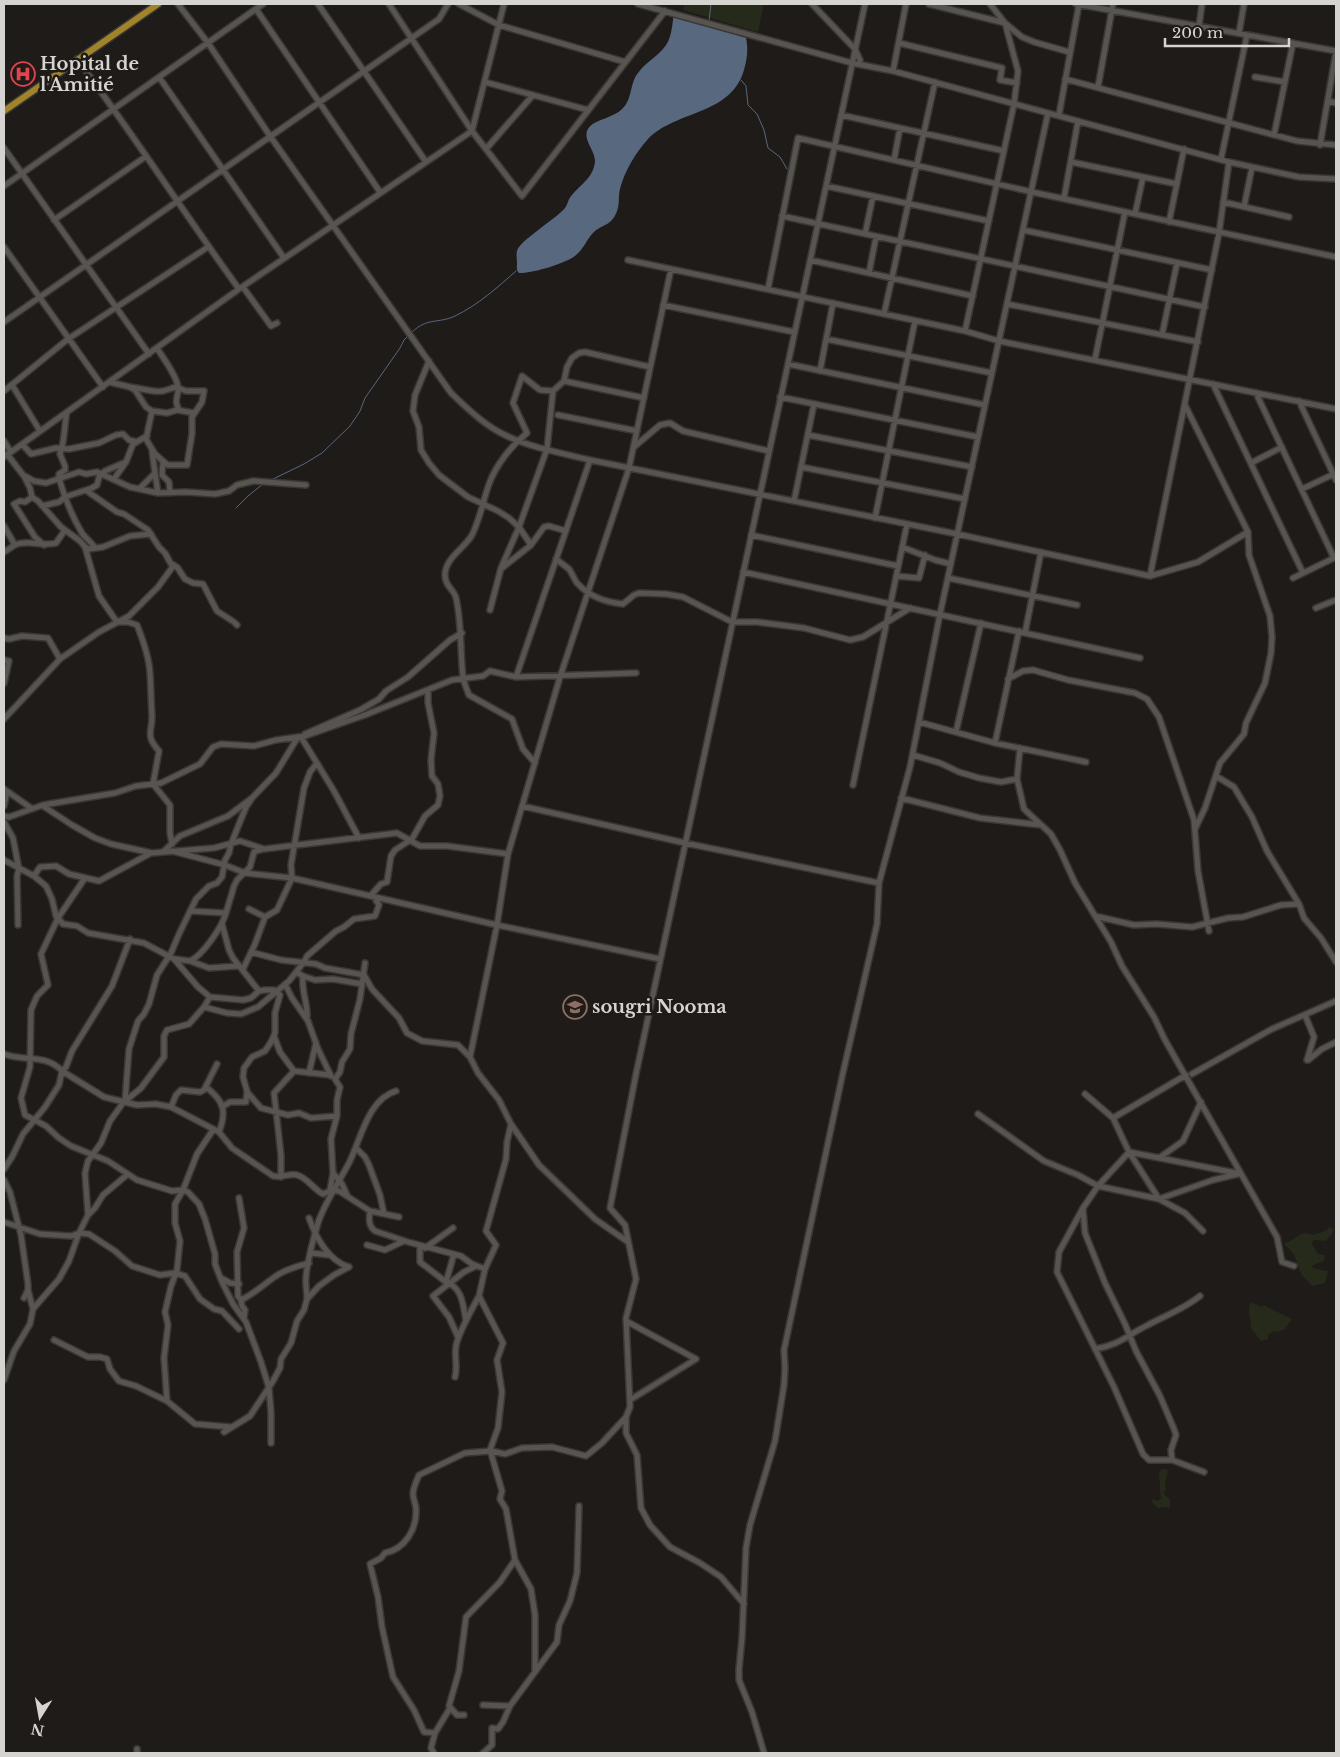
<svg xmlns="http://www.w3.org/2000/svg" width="1340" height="1757" font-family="'Libre Baskerville',serif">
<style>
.green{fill:#262a1b}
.water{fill:#58687f}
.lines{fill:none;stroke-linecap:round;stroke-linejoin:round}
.stream{stroke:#58687f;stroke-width:1}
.minor-casing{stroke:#3a3735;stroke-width:8}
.major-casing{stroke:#3a3735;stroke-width:9}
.minor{stroke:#58544f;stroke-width:5}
.major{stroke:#a18429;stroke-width:6}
.labels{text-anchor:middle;stroke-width:5;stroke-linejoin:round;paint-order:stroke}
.poi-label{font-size:18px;font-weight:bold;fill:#d6d4d1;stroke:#1f1b18;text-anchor:start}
</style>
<rect width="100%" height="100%" fill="#1f1b18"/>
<path class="green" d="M684,4H764L758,32L683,10Z
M1329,1227L1334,1229L1332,1234L1325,1241L1313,1240L1312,1244L1318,1254L1325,1255L1324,1261L1311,1266L1315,1269L1328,1271L1325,1283L1312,1286L1301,1274L1294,1254L1285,1245V1243C1296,1241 1299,1229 1313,1235L1327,1230Z
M1250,1302L1262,1307L1263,1305L1292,1319L1284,1330L1275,1332L1274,1331L1268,1335V1339L1261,1341L1251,1328L1249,1311Z
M1161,1469H1166L1168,1471L1165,1484L1166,1489L1163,1493C1171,1501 1170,1497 1170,1508L1163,1507L1158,1508L1152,1502L1153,1499L1157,1501L1161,1499L1159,1474Z"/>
<path class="water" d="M674,13L745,33C748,45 748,54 745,66C734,116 677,109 648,139C636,152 624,172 620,189C618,196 620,204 617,211C612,225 604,224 595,231C587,238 584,249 576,255C568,263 530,274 519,273C516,270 517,267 517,263C517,259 516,255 517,251C519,241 556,219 565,208C568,204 568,199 572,195C581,184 594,177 595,161C595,150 582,139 588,129C593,120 612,118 621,110C633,100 629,84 638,73C645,63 655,58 663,49C672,40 672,25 674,13Z"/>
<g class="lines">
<path class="stream" d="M709,21L711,4
M741,80L746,86L748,105L757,114L764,130L768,148L780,157L787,169
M412,332C428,317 438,324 455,316C478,305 498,287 516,271
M269,481L304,464L322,453L350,426L360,411L365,398L400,348L404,340L409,335
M236,508L248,496L263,484"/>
<g class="minor-casing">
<path id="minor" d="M178,4L208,43L270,136L451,393C468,409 485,426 507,436C532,448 562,453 590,460L957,534L1150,576L1198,562L1248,532
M318,4L426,162
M389,4L472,131L522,196L665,11
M459,4L499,25L625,62
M638,4L852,63L893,71L1229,162L1299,177L1336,179
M812,4L855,49L860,60
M929,4L1005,23L1022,37L1034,42L1069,52
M1076,4L1336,51
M256,9L380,192
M1199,26L1202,4
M1239,33L1244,4
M899,43L1002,68L1000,80L1017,83
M77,59C133,134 184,213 239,289
M893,71L906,4
M159,77L284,258
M1255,77L1285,82
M1065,79L1297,141L1336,145
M485,82L588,110
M1098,87L1113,4
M1328,101L1336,103
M841,115L1004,151
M1059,115L1079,4
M1274,135L1293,43
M1320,145L1336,52
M4,148L149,354
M486,149L533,95
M1221,159L1247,35
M894,160L900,128
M1071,162L1177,184
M4,186L263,4
M826,186L989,221
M1064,198L1078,121
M1223,202L1289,217
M1244,207L1252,167
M1135,214L1143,177
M782,216L1205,307
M54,220L145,157
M1169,222L1184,149
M1023,230L1212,270
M865,234L873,196
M4,247L103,387
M628,260L965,331L999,341L1336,409
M810,260L973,296
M869,273L876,237
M243,287L271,326L277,323
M768,289L798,138L1032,192L1336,257
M1007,304L1198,342
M663,305L794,332
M884,314L935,82
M4,322L439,19L448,4
M965,331L1014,104L1018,71L1005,23L990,4
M1162,335L1177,263
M826,339L992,373
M157,348C163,358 177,376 178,387C179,398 173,398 179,410
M1095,359L1125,212
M429,361L415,395L413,411L419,427L421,450L429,463L439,475L468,497L498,511L509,518L519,527L531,545
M788,364L985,405
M820,371L833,303
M564,381L644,398
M109,382L130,387L135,390L146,407L152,411L167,413L177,410L194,413
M1213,384L1303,573
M12,385L40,431
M130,387C140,388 155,393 163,391C167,390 172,388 176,387L186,391H204L202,402L192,417V434L187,465H168L163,461
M4,391L68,339L208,247
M1256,393L1334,558
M780,397L978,437
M1299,401L1336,480
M1185,405L1248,532L1249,555L1270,616L1272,637L1271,653L1265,683L1246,723L1244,734L1220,763L1205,808L1195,829
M152,411L146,439L155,454L163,461L162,475L169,482L170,493
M67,412C64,426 65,441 60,454L65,466V470L59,474V478C65,499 71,515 82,533C86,539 91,541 95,548
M558,415L637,431
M808,435L972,467
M4,441L11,452
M22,444L31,454L56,448L69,449L99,443L116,435L123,434L129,440L137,442
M634,447L660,425L670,423L683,431L769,451
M7,454L23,475L34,481L46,483L79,472L86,474L97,472L130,487L158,493L186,492L215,494L229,491L237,485L253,481L306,485
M4,457L239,289L472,131L504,4
M1251,463L1282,447
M801,467L965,499
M155,473L158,493
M24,476L30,488L32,497L38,501L61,527L80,541L85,547L89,549L103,547L130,536L151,534
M114,479L126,462L133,444L147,436
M139,489L155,473L152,451
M1302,489L1334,474
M87,491L117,512L124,514L148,530L159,547L165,553L171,564L177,567L185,579L193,583L203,584L217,611L234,622L237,625
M32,497L25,502L20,501L14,504L35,537L44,545
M794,501L814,404
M42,506L59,502L65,497L92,488L97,485L99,477L105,471L126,462
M875,518L915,321
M4,526L15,545
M751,535L898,566
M85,547L99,596L117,622H128L137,625C143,640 149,657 150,673C151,687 151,702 152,716C152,733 145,735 159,751L153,784L170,805V833L172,844
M902,547L935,560L951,564
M4,552C8,550 11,547 15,545C27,539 43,547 56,543L65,530
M556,559C560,562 565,566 569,569C572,573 574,579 577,583C590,597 605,602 623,604L634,595L639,593L666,594L683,597L732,622H757L804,628L850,640L863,637L910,608
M502,568L531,545L544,527L549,526L566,531
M743,572L1140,658
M896,576L919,578L925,555
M1150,576L1219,233L1229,162
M948,578L1077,605
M1293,578L1336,557
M1316,608L1336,600
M490,610L501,568L519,527L547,449L553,391L564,381L567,367L572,358L579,353L585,352L650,367
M1025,633L1041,552
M4,638L9,639L22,636L48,638L60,659
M4,660L9,661L4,683
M516,677L590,460
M1008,679L1023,671L1033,670L1068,680L1135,693L1147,699L1159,717L1194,820L1198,871L1209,931
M4,719L60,659L99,632L129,616L158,587L174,565
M919,722L995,743L1086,762
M956,732L981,623
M305,734L360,710L379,699L386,691L408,677L450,640L462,633
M301,737L334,791L359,838
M995,743L1019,631
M1020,748L1017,779L1024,809L1051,834L1060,850L1075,883L1111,942L1122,966L1154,1017L1165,1040L1277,1237L1282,1262L1294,1266
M913,755L940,763L959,772L979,778L1001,782L1017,779
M535,763L523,749L512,719L469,695C467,690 464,683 463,677C460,651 462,624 456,598C454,589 445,587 445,575C445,558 465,548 472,535C480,519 483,501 489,484C496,465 511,446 527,433L513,403L522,376L540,390L553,391
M1216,776L1234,787L1252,817L1267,851L1299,904L1304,918L1321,938L1336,962
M853,785L907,524
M4,789L31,808
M901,798L980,818L1041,825
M4,806L7,792
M43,806L72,825L95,838L111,844L152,853L214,848L240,841L264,849L397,833L420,846H447L508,854
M522,806L685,843L879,883
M4,816L9,817L43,805L115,793L136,786L161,783L200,764L213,747L221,744L254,746L276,740L305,736L365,715L452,680L483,676L490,671L516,677L636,673
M4,822L13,838L19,869L17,876L18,925
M164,851L180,836L228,816L252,798L276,773L298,737
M172,851L225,865L245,873L292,878L497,925L660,959
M4,860L34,876L46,886L52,899L56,916L63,924L77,926L88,933L144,943L174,959L198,987L210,997L243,1000L251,998L259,991L265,990H274L280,995L275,1013V1033L271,1042L265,1051L252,1057L244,1068L243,1077L247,1091L246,1102H230L222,1107
M34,876L40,867L56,866L69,874L99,881L151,853
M85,878L58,918L41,954L48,985L37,996L31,1010L30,1067L21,1098L25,1115L46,1126L59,1138L71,1146L108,1161L137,1180L172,1191L183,1190L188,1192L199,1204L205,1219L215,1254V1264L222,1282L233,1304L246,1322L261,1362L269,1388L271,1412V1443
M249,909L265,917
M226,913L234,886L237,880L250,867L254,852L263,849
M1095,916L1134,925L1157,924L1192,927L1228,918L1243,917L1281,905L1299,904
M222,924L229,950L233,958L259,991
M251,952L281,960L316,964L325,968L364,975L372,989L399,1018L407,1033L422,1041L458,1045L470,1057L478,1073L499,1100L511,1124L507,1142L506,1159L486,1231L496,1245L485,1269L479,1296L503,1343L497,1360L502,1392L498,1428L490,1450L502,1491L500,1499L506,1509L515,1560
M175,959L190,961L209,968L238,966
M190,961C203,955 222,927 226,913L190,911
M243,969L255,944L265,917L277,910L292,878L291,865L304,788L310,772L317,763
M296,972L303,976C301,991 308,1003 307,1017
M303,976L315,980L333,979L362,984
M285,984L292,998L308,1021L318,1049L331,1076
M204,1007L227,1013L241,1014L258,1007L289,981L304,962L307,956L336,931L344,927L354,919L375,916L379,905L372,894L381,884L387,882L391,856L395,850L412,839L425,816L438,805L440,796L438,784L432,776L431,760L434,733L428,703V690
M1305,1015L1314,1037L1307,1060
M274,1036L280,1052L294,1071
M4,1054C23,1062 46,1053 62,1071L104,1097L137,1105L156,1104L171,1107L219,1132L232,1148L273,1176C282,1178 290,1173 297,1175C308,1178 313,1189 323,1194L332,1190L339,1191L370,1211L399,1217
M470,1057L497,925L508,854L560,677L629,468L671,269
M1308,1060L1322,1049L1336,1042
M309,1073L316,1043
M1192,1074L1272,1029L1336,1001
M206,1087C224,1101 227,1111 219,1132
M247,1092L261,1108L280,1113L288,1115L299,1113L311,1118L337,1116
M1085,1094L1113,1118L1129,1152L1159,1199L1185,1213L1203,1231
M125,1101L129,1049L138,1021L144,1014L149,1004L157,975L171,953L179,934L196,899L209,886L217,883L222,877L225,860L229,853L231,844L246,807L252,798
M171,1107L176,1095L181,1090L200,1092L204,1090L217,1064
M978,1114L1044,1161L1078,1175L1098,1186L1159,1199L1213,1180L1238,1174
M1113,1118L1186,1075
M511,1124L539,1165L595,1219L628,1242
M356,1148L365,1157L369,1165L380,1195L384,1214
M1159,1158L1183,1141L1201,1102
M4,1169L12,1157L23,1134L45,1107L59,1085L62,1071L66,1067L72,1051L112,986L130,939
M333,1173L342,1184L347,1195
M281,1177V1155L274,1093L294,1071L330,1075
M4,1180L10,1192L21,1235L28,1284V1290L24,1298
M332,1190H330L333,1173L331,1139L337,1116V1100L340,1087L335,1079L340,1072L342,1062L350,1049L351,1034L360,999L365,963
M239,1198L244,1228L237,1252L238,1296L241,1300
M1083,1209L1085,1233L1105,1283L1125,1324L1136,1351L1160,1396L1174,1429L1176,1435L1171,1450L1172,1460
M370,1211C369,1218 368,1226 375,1231L408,1242L461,1256L472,1264L485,1269
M88,1215L85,1173L88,1161L101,1143L110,1121L123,1103L141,1088L164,1057V1036L167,1030L189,1024L204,1007L210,997
M309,1218C316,1238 329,1261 349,1267
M4,1222L40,1234L71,1236L79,1233L89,1234L115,1251L132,1266L160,1275L175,1273L185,1276L200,1299L214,1309L222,1311L239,1329
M367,1245L385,1250L404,1241
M420,1246V1262L446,1282
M425,1248L453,1228
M311,1253L329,1255
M454,1254L446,1282C463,1288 463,1306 466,1321
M221,1278L230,1283L239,1284
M28,1290L33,1309
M307,1299C307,1292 305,1284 306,1276C308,1259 314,1236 319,1220C327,1199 339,1182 349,1163C361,1139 368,1099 396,1091
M244,1318L245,1310L242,1306L241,1300C254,1294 264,1284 276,1276C286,1269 298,1266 309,1263
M626,1321L696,1359L630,1400
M458,1337L449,1317L433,1296L464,1272L476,1266
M54,1340L88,1357H100L107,1359L110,1369L119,1381L136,1386L167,1401L195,1424L231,1427
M1095,1349C1120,1345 1127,1335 1148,1325C1166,1315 1184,1309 1200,1296
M455,1377C458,1366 454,1357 456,1346C458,1334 473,1307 479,1296
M4,1380L14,1351L30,1324L33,1309L59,1279L69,1261L79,1233L88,1215L95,1208L103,1195L128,1174
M167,1401L164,1358L168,1325L165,1312L171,1286L177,1270L180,1241L175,1223V1204L183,1190L197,1154L213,1130
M224,1432L250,1416L273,1381L280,1368L281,1359L291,1343L297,1321L304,1310L307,1299L319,1286L334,1275L349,1267
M1204,1472L1172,1460H1149L1143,1454L1114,1387L1057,1272L1059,1252L1083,1208L1098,1186L1129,1152L1241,1174
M744,1604L721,1577L700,1563L670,1547L650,1525L641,1508L637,1455L626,1433V1417L630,1407L626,1318L636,1279L625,1225L610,1208L636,1074L865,4
M483,1705L510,1706L557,1642L559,1625L570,1601L577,1573L579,1506
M450,1708L435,1733L424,1732L414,1710L393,1677L382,1627L378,1597L370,1564L381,1558L385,1553C405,1549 417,1529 416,1509C416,1504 413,1499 413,1494C413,1488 417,1480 419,1475L465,1453L491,1451L505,1454L522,1448L552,1447L586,1456L602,1443L626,1417
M464,1715H457L449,1706L459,1671L466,1617L500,1582L515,1560L531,1589L535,1615V1672
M137,1749V1753
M434,1753L431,1748L435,1733
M483,1753L492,1745V1728L498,1729L503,1722L510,1706
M764,1753L752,1712L739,1680V1669L742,1638L746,1548L750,1525L775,1441L784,1385L785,1368L784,1350L842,1077L877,924L879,883L910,767L940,614L1048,113"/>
</g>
<g class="major-casing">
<path id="major" d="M4,111L158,4"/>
</g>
<use href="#minor" class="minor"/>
<use href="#major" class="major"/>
</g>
<defs>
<g id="hospital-ring" transform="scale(1.25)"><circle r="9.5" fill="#1f1b18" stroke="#e0444e" stroke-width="1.5"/><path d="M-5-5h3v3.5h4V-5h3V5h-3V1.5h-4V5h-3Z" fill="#e0444e"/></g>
<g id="school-ring" transform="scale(1.25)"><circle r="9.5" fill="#1f1b18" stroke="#8d6e63" stroke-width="1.5"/><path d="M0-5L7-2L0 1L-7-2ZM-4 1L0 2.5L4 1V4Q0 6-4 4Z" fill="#8d6e63"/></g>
</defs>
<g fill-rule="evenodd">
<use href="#hospital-ring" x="23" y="74"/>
<use href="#school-ring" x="575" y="1007"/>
</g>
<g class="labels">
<g class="poi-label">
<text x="40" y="70">Hopital de<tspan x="40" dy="21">l'Amitié</tspan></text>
<text x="592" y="1013">sougri Nooma</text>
</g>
</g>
<rect width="1340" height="1757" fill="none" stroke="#d6d4d1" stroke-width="10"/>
<g transform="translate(40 1717) rotate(191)" stroke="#1f1b18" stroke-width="4" paint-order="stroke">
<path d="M0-4L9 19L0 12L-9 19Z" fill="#d6d4d1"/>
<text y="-8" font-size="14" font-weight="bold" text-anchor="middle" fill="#d6d4d1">N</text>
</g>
<path d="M1165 38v8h124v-8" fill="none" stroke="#d6d4d1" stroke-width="2.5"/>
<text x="1172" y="38" font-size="15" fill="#d6d4d1" stroke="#1f1b18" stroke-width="4" paint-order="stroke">200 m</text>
</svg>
